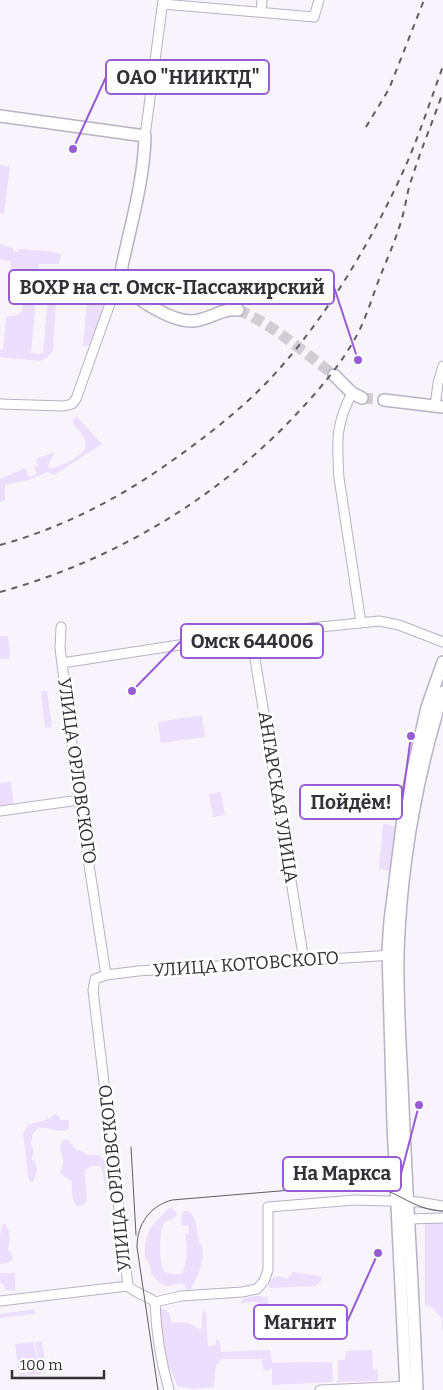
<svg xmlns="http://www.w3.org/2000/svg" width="443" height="1390" font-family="Bitter,serif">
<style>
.green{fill:#ebdffd}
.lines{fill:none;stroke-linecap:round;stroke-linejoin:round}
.major-tunnel{stroke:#d0cdd5;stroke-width:11;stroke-dasharray:11 5.5;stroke-linecap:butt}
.minor-casing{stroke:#b9b1c4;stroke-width:11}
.major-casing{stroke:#b9b1c4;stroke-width:14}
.minor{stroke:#fff;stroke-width:9}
.major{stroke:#fff;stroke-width:11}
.tram{stroke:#605c64;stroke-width:1}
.rail{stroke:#605c64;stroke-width:2;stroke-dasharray:6 6;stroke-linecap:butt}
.labels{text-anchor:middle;stroke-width:5;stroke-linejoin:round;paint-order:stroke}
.street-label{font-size:18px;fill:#343038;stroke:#fff}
.leader{fill:none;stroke:#975cd4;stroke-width:2}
.callout-dot{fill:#975cd4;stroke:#fff;stroke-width:2}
.callout{fill:#fff;stroke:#975cd4;stroke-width:2}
.callout-label{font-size:19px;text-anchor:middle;font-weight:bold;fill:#343038}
</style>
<rect width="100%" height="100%" fill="#f7f4fc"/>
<path class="green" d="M0,165L10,166L4,214L0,213Z
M0,244L13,248V251L17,252L18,249L56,252L61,255L59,264H39L31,353L43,354L49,286L56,303L53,350L48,357L40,361L0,357V350H3L6,317L17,315L22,311L26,280L23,275L10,271L11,261L0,260Z
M117,269L119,270L93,345L83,346L89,279L96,285L102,286L107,283L113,270Z
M76,416L102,444L54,475L48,472L28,480L5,485V500L0,503V479L25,468L29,477L37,474L34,467L38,465L35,459L55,452L48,466L50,469C59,467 86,455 86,445C86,436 78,430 73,424V420Z
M0,636H8L10,654L9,659H0Z
M41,691H47L52,727L45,728Z
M202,715L205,737L161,743L158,722Z
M11,782L14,807L0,809V783Z
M221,792L225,815L213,817L209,794Z
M383,823L399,828L394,872L379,869Z
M55,1114L59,1116L61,1120H69V1129C56,1138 35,1113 31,1143L34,1152L31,1159L35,1161L37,1170L33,1182L29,1181L23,1133L28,1125L48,1119Z
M64,1140H68L76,1150H80L87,1155H99C113,1167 111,1170 109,1187L106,1189L101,1166H92L85,1170L87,1201L81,1206H76C72,1198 71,1190 72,1181L60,1174C60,1169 63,1167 63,1162C64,1153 55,1148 64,1140Z
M169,1208H172L177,1212C177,1218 171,1219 166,1221C164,1224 161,1228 161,1232C160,1240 159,1268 165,1272C170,1275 176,1274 181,1274C188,1265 188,1245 185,1234L189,1233L188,1225L182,1226C180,1221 181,1215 184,1211H189C197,1219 196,1230 199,1240C199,1243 201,1244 202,1247C205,1262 198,1275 191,1288L189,1290L186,1289L183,1283L167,1286L161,1284L151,1274L150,1265L145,1257V1244L149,1231L155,1222Z
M443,1221V1330H442V1318L430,1306L425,1305V1222Z
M5,1224C11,1231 10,1241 8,1250L12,1254L13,1259L8,1263L0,1264V1235L2,1225Z
M293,1272L319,1276L322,1278L321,1281L315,1286L269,1288V1280L278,1276L287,1279Z
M0,1273H15V1291L6,1290L3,1284L0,1283Z
M256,1296L268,1297V1307L266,1311H261L260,1305L257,1302L240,1303L244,1298Z
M34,1309L35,1314L0,1318V1314Z
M161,1309H164L169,1313L171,1322L188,1323L199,1329L202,1328V1313L204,1310L206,1312L208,1346L216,1345V1340H219L221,1352L270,1350L272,1363L332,1362L333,1382L272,1385V1368L267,1371L263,1369L262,1359H222L216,1365L214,1387L193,1389L177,1386C173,1372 164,1360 161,1345C160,1338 162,1331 161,1325C160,1318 159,1315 161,1309Z
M42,1341L46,1372L40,1373L35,1342Z
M34,1342L39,1374L19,1377L15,1344Z
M372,1350L373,1369L378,1370V1381L338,1382V1360H345L346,1351Z"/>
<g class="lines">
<path class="major-tunnel" d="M238,310C270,322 306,354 334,375
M362,398L384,400"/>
<g class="minor-casing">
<path id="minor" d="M163,4L314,17L319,0
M261,12L262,0
M145,136L163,0
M352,393C335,425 337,443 339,478L361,623
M0,404L64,406L72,404L76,399L121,273
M435,407L438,383L443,366
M61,627L60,648L79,800L106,975
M251,634L304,961
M62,663L251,634L379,621L399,625L443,642
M0,811L79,800
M409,1219L443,1218
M0,1301L128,1286
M155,1302L181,1296L242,1292L257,1289L264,1281L268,1270V1207L355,1200L419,1202L443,1206
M169,1390C161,1362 156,1332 155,1302C147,1295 136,1294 128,1286L93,990L95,979L106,975L138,971L393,955
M320,1390L412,1386"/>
</g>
<g class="major-casing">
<path id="major" d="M0,116L145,136C144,180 131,224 122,266C121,273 122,280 126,285C136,301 174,322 193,321C209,320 221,308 238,310
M334,375L352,393L362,398
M384,400L443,407
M406,1390L393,1124L388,950L390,921L404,810L427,707L443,662
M417,1390C413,1288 406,1186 402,1084C400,1040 397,996 398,952C401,865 417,775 443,692"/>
</g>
<use href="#minor" class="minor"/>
<use href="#major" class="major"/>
<path class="tram" d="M131,1147L136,1235
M158,1390L137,1247C137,1224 150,1206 172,1200L363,1184C392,1186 413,1211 443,1211"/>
<path class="rail" d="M366,127L389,89L424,0
M0,545C59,529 116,500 166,465C196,444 225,422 252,397C315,338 371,244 406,165C420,133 431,99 443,66
M0,592C116,560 222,496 303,407C324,384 345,359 359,331C367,315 372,298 378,282C386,261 396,240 402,218C406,205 407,191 412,178C421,149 433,121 443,92"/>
</g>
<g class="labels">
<g class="street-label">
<text transform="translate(77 771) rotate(82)" y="6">УЛИЦА ОРЛОВСКОГО</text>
<text transform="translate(278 797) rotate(81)" y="6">АНГАРСКАЯ УЛИЦА</text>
<text transform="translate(246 964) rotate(-4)" y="6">УЛИЦА КОТОВСКОГО</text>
<text transform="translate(115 1178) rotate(-96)" y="6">УЛИЦА ОРЛОВСКОГО</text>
</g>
</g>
<path class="leader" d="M73 149L106 77M358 360L334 287M132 691L181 641M411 736L402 802M419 1105L401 1174M378 1253L347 1322"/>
<g class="callout-dot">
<circle cx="73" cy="149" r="5"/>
<circle cx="358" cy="360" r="5"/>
<circle cx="132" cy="691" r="5"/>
<circle cx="411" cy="736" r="5"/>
<circle cx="419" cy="1105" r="5"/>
<circle cx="378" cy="1253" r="5"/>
</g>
<g class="callout">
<rect x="106" y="60" width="163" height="34" rx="5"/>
<rect x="9" y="270" width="325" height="34" rx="5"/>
<rect x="181" y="624" width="142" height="34" rx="5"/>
<rect x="300" y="785" width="102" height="34" rx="5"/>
<rect x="283" y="1157" width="118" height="34" rx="5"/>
<rect x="254" y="1305" width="93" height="34" rx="5"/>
</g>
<g class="callout-label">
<text x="188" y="84">ОАО "НИИКТД"</text>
<text x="172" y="294">ВОХР на ст. Омск-Пассажирский</text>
<text x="252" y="648">Омск 644006</text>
<text x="351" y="809">Пойдём!</text>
<text x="342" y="1180">На Маркса</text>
<text x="300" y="1329">Магнит</text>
</g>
<path d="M12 1370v8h92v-8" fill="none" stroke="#343038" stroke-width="2.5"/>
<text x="20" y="1370" font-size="15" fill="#343038" stroke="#ffffff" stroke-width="4" paint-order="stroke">100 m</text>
</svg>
